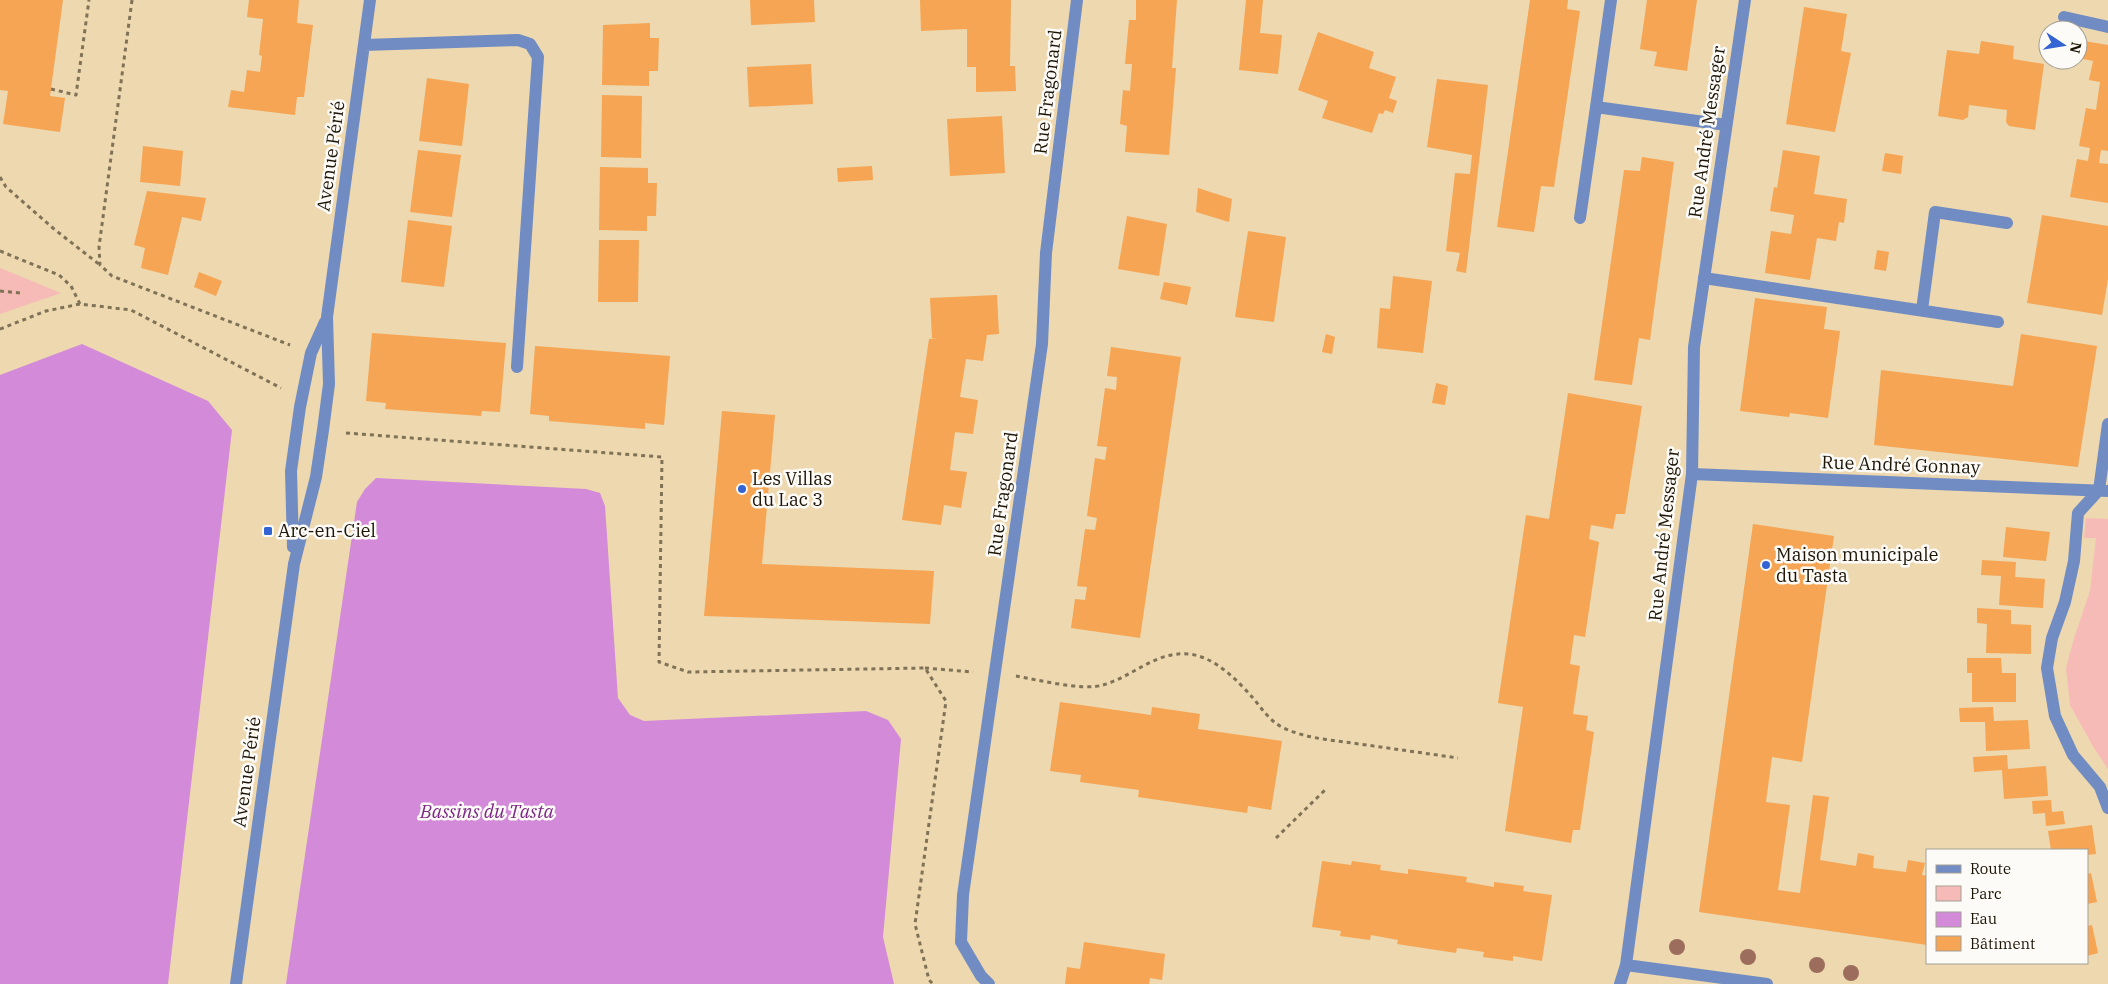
<svg xmlns="http://www.w3.org/2000/svg" width="2108" height="984" font-family="'IBM Plex Serif',serif">
<style>
.green{fill:#f6bbb6}
.water{fill:#d28ad9}
.building{fill:#f5a554}
.lines{fill:none;stroke-linecap:round;stroke-linejoin:round}
.path{stroke:#807257;stroke-width:3;stroke-dasharray:4 4;stroke-linecap:butt}
.lane{stroke:#718cc2;stroke-width:12}
.street{stroke:#718cc2;stroke-width:12}
.tree{fill:#9c6d5c}
.poi-dot{fill:#3464d3;stroke:#fdfbf7;stroke-width:2}
.labels{text-anchor:middle;stroke-width:5;stroke-linejoin:round;paint-order:stroke}
.street-label{font-size:18px;fill:#1c1406;stroke:#fdfbf7}
.poi-label{font-size:18px;fill:#1c1406;stroke:#fdfbf7;text-anchor:start}
.water-label{font-size:19px;font-style:italic;fill:#7d2886;stroke:#fdfbf7}
</style>
<rect width="100%" height="100%" fill="#edd8af"/>
<path class="green" d="M0,268L61,293L0,314Z
M2086,518L2108,519V769L2094,748L2070,705L2066,668L2074,638L2090,591L2096,538H2084Z"/>
<path class="water" d="M82,344L208,401L232,430L168,984H0V375Z
M376,478L586,489L600,493L605,506L618,698L630,715L644,721L866,711L888,720L901,739L883,937L894,984H286L357,502L365,489Z"/>
<path class="building" d="M0,0H63L50,96L65,98L60,132L3,124L8,91L0,90Z
M249,0H299L297,23L313,25L304,97H297L295,115L228,107L231,90L244,92L247,70L260,72L262,56L259,55L263,19L247,17Z
M750,0H814L815,22L751,25Z
M920,0H1011L1010,66H1015L1016,91L976,92V67H967V29L921,31Z
M1136,0H1177L1172,68H1176L1169,155L1125,152L1127,126L1120,124L1123,90L1130,91L1132,64H1125L1129,20H1136Z
M1246,0H1263L1260,33L1282,35L1278,74L1239,70Z
M1530,0H1568L1567,9L1580,11L1554,187L1541,186L1534,232L1497,227Z
M1647,0H1697L1687,71L1654,66L1657,52L1640,49Z
M1804,7L1847,14L1841,51L1851,53L1835,132L1786,124Z
M650,23V38H659L658,71H649V86L602,85L603,25Z
M1318,32L1374,52L1369,68L1396,77L1389,98L1397,101L1393,113L1385,110L1383,114L1379,113L1372,133L1322,118L1328,101L1298,90Z
M2078,40L2108,45V151L2101,150L2099,163L2108,164V203L2070,197L2077,159L2088,161L2090,148L2079,146L2086,108L2096,110L2100,82L2089,80L2093,61L2078,58Z
M1981,41L2014,46L2013,59L2044,64L2035,130L2009,126L2006,122L2007,110L1969,105L1968,117L1963,120L1938,116L1947,50L1979,54Z
M811,64L813,104L749,107L747,67Z
M427,78L469,84L462,146L419,141Z
M1437,79L1488,85L1466,273L1456,271L1460,253L1446,251L1455,173L1470,174L1472,155L1427,147Z
M602,95L642,96L641,158L601,157Z
M1002,116L1005,173L950,176L947,119Z
M143,146L183,151L180,186L140,182Z
M418,150L461,155L452,217L410,212Z
M1783,150L1820,156L1814,194L1847,199L1844,223L1839,222L1836,241L1817,238L1810,280L1765,273L1771,231L1791,234L1794,215L1770,211L1774,187L1777,188Z
M1885,153L1903,156L1901,174L1882,171Z
M1642,157L1674,162L1650,340L1639,338L1632,385L1594,380L1624,170L1640,171Z
M872,166L873,180L838,182L837,168Z
M600,167L648,168V183H657L656,216H647V231L599,230Z
M1198,188L1232,199L1229,222L1196,212Z
M147,191L206,198L201,221L182,217L168,275L141,268L145,248L134,245Z
M2042,215L2108,226V279L2102,315L2027,303Z
M1127,216L1167,224L1159,276L1118,269Z
M408,220L452,226L444,287L401,282Z
M1248,231L1286,237L1274,322L1235,317Z
M599,240H639L638,302H598Z
M1877,250L1889,252L1886,271L1874,269Z
M199,272L222,281L216,296L194,287Z
M1393,276L1432,281L1423,353L1377,348L1380,308L1390,309Z
M1164,282L1191,287L1187,305L1160,299Z
M997,295L999,334L987,335L983,361L966,359L960,397L978,400L973,434L955,432L950,470L967,472L961,508L944,505L941,525L902,520L929,339L937,338H932L930,298Z
M1755,298L1827,307L1824,329L1840,331L1828,418L1790,413L1789,417L1740,411Z
M372,333L506,343L500,412L482,411L481,416L385,409L386,403L366,401Z
M1326,334L1335,337L1332,354L1322,352Z
M2021,334L2097,346L2078,467L1874,445L1881,370L2013,386Z
M535,346L670,356L664,425L645,423V429L549,421V416L530,414Z
M1111,347L1181,357L1140,638L1071,628L1075,599L1085,600L1087,587L1077,586L1085,529L1095,530L1097,518L1087,516L1095,458L1105,460L1107,447L1097,446L1105,388L1116,390L1117,377L1107,376Z
M1436,383L1448,386L1445,405L1432,403Z
M1568,393L1642,406L1625,514H1616L1613,529L1591,525L1589,539L1599,542L1585,637L1574,635L1570,664L1580,666L1573,714L1588,716L1586,730L1594,732L1580,830H1573L1571,843L1505,831L1523,707L1498,703L1526,515L1549,519Z
M722,411L775,415L762,564L934,571L930,624L704,616Z
M1753,524L1834,536L1802,762L1772,757L1766,802L1790,805L1778,890L1800,893L1813,795L1829,797L1820,860L1856,866L1858,853L1874,856L1873,868L1906,872L1908,860L1925,863L1922,875L1927,876V945L1699,912Z
M2006,527L2050,532L2046,561L2003,557Z
M1982,560L2016,562L2015,577L2045,579L2043,608L1999,605L2001,576L1981,575Z
M1977,608L2011,610V624L2031,625V654L1986,653L1987,624L1977,623Z
M1967,658H2001L2002,673H2016V702H1972V673H1967Z
M1060,702L1151,715L1152,707L1200,714L1198,729L1282,741L1271,810L1248,806L1247,813L1138,797L1139,790L1080,782L1081,775L1050,771Z
M1993,707L1994,721L2028,720L2030,749L1986,751L1985,722H1960L1959,708Z
M2007,755L2008,769L2046,766L2048,796L2004,799L2002,770L1974,772L1973,757Z
M2051,800L2052,812L2063,811L2065,824L2046,826L2045,813L2033,814L2032,801Z
M2092,825L2096,854L2087,855V850H2051L2048,831Z
M1322,861L1351,865L1352,861L1381,865L1380,870L1408,874V869L1467,877L1466,882L1494,887V882L1524,886L1523,891L1552,895L1542,961L1513,956V961L1483,957L1484,952L1457,948L1456,953L1397,944L1398,940L1371,935L1370,940L1340,936L1341,931L1312,927Z
M2091,873L2097,902L2087,904V874Z
M2092,925L2098,953L2087,956V926Z
M1084,942L1165,954L1162,980L1150,978L1149,984H1065L1067,967L1080,969Z"/>
<g class="lines">
<path class="path" d="M132,0L99,247L100,265L112,276L290,345
M51,89L76,95L89,0
M0,177L6,187L54,229L100,265
M0,251L59,275L71,286L80,304
M0,291L20,293
M0,329L46,311L80,304L131,310L281,388
M346,433L662,457L659,662L688,672L925,668L946,701L915,924L929,980L933,984
M925,668L973,672
M1016,676C1038,680 1083,691 1103,685C1132,677 1156,651 1188,654C1214,656 1237,680 1253,698C1263,710 1271,723 1286,729C1306,738 1330,740 1352,743C1388,748 1423,753 1458,758
M1276,838L1326,789"/>
<path class="lane" d="M1704,278L1998,322
M1922,310L1935,212L2007,223"/>
<path class="street" d="M1611,0L1596,107L1726,125
M2064,17L2108,27
M364,45L518,40L530,44L538,57L517,367
M1580,218L1596,107
M2108,424L2099,490L2078,513L2074,561L2065,602L2052,638L2047,668L2055,716L2073,755L2100,787L2108,808
M1692,474L2108,491
M293,547L291,471L300,407L311,353L325,322
M1626,965L1767,984
M236,984L294,564L316,477L323,430L329,384L327,317L370,0
M989,984L981,976L961,942L963,895L1042,344L1046,253L1077,0
M1620,984L1626,965L1692,474L1694,347L1745,0"/>
</g>
<g class="tree">
<circle cx="1677" cy="947" r="8"/>
<circle cx="1748" cy="957" r="8"/>
<circle cx="1817" cy="965" r="8"/>
<circle cx="1851" cy="973" r="8"/>
</g>
<g class="poi-dot">
<circle cx="742" cy="489" r="5"/>
<rect x="263" y="526" width="10" height="10" rx="2.5"/>
<circle cx="1766" cy="565" r="5"/>
</g>
<g class="labels">
<g class="street-label">
<text transform="translate(1048 92) rotate(-83)" y="6">Rue Fragonard</text>
<text transform="translate(1707 132) rotate(-82)" y="6">Rue André Messager</text>
<text transform="translate(331 156) rotate(-82)" y="6">Avenue Périé</text>
<text transform="translate(1901 465) rotate(2)" y="6">Rue André Gonnay</text>
<text transform="translate(1003 494) rotate(-82)" y="6">Rue Fragonard</text>
<text transform="translate(1664 535) rotate(-84)" y="6">Rue André Messager</text>
<text transform="translate(247 772) rotate(-82)" y="6">Avenue Périé</text>
</g>
<g class="poi-label">
<text x="752" y="485">Les Villas<tspan x="752" dy="21">du Lac 3</tspan></text>
<text x="278" y="537">Arc-en-Ciel</text>
<text x="1776" y="561">Maison municipale<tspan x="1776" dy="21">du Tasta</tspan></text>
</g>
<g class="water-label">
<text x="487" y="818">Bassins du Tasta</text>
</g>
</g>
<rect x="1926" y="849" width="162" height="115" fill="#fdfbf7" stroke="#a39f97"/>
<rect x="1936" y="865" width="25" height="8" fill="#718cc2" stroke="#a39f97"/>
<text x="1970" y="874" font-size="15" fill="#1c1406">Route</text>
<rect x="1936" y="886" width="25" height="15" fill="#f6bbb6" stroke="#a39f97"/>
<text x="1970" y="899" font-size="15" fill="#1c1406">Parc</text>
<rect x="1936" y="912" width="25" height="15" fill="#d28ad9" stroke="#a39f97"/>
<text x="1970" y="924" font-size="15" fill="#1c1406">Eau</text>
<rect x="1936" y="936" width="25" height="15" fill="#f5a554" stroke="#a39f97"/>
<text x="1970" y="949" font-size="15" fill="#1c1406">Bâtiment</text>
<g transform="translate(2063 45) rotate(102)"><circle r="24" fill="#fdfbf7" stroke="#a39f97"/>
<path d="M0-4L9 19L0 12L-9 19Z" fill="#3464d3"/>
<text y="-8" font-size="14" font-weight="bold" text-anchor="middle" fill="#1c1406">N</text>
</g>
</svg>
